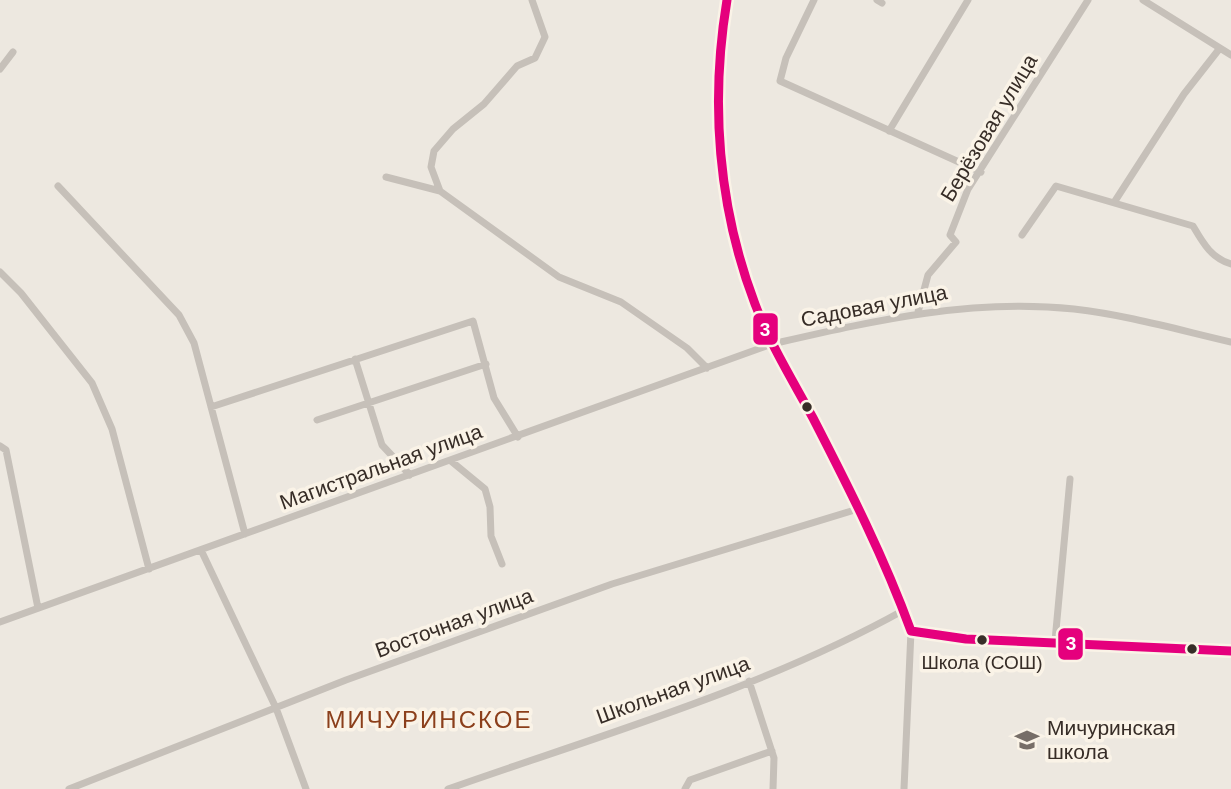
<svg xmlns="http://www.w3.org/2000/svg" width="1231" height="789" font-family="Helvetica,sans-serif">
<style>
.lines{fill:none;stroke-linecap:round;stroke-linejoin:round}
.street{stroke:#c6c0b9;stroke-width:7}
.bus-1-casing{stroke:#faf3e7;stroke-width:14}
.bus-1{stroke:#e5007d;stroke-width:9}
.bus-dot{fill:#372d27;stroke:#faf3e7;stroke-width:2.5}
.labels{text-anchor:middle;stroke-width:7;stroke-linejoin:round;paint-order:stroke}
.bus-label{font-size:19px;fill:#372d27;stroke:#faf3e7}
.street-label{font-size:21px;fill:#372d27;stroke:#faf3e7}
.poi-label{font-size:21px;fill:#372d27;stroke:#faf3e7;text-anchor:start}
.quarter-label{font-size:24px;letter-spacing:2px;fill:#8b3f1b;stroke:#faf3e7}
.line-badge{stroke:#faf3e7;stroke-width:2.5}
.badge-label{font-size:19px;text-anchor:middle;font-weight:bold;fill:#fff}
</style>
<rect width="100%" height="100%" fill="#ede8e0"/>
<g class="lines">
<path class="street" d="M727,0L718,51L717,81L722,153L734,235L755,303L772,344L858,509L911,631L904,789
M814,0L786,58L780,81L981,172
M877,0L882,3
M1143,0L1231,55
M0,69L13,52
M889,131L968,0
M386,177L440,191L559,277L621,302L687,348L707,368
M58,186L179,315L194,343L245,534
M440,191L431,167L434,151L453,129L484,104L517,66L535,58L545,37L532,0
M1115,201L1184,94L1220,48
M1022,235L1056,186L1193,226C1203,243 1211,258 1231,264
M0,272L21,293L92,383L112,429L149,569
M918,312L928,275L956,242L950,235L968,189L1088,0
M355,359L382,445L410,475
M211,407L473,321L494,398L518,437
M317,420L486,364
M0,446L6,450L38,608
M451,461L485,489L490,507L491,536L502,564
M201,550L276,708L306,789
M0,622L772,344C873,321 970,298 1074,309C1127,315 1179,330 1231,342
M911,631L966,639L1055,641L1231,651
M1055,641L1070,479
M749,681L774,758L773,789
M69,789L346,680L612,584L858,509
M448,789C601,735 762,689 904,610
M685,789L690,780L772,751"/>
<g class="bus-1-casing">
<path id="bus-1" d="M727,0C710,102 718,207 755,304C770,344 793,381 813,418C849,488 884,557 911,631
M911,631L966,639L1231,651"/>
</g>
<use href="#bus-1" class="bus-1"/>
</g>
<defs>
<g id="school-bare" transform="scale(1.89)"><path d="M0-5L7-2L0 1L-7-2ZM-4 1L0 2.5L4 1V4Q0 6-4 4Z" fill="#776e68" stroke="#faf3e7" stroke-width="2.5" paint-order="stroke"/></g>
</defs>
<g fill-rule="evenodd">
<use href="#school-bare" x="1027" y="740"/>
</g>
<g class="bus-dot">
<circle cx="807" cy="407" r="6"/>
<circle cx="982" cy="640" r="6"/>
<circle cx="1192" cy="649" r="6"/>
</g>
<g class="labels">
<g class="bus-label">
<text x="982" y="669">Школа (СОШ)</text>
</g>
<g class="street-label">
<text transform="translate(989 128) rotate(-59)" y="7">Берёзовая улица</text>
<text transform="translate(874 306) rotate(-11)" y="7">Садовая улица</text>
<text transform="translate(381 467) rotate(-20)" y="7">Магистральная улица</text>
<text transform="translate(454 623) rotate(-20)" y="7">Восточная улица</text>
<text transform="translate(673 690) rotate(-20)" y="7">Школьная улица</text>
</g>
<g class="poi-label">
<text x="1047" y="735">Мичуринская<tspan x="1047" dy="24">школа</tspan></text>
</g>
<g class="quarter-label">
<text x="429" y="728">МИЧУРИНСКОЕ</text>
</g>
</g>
<g class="line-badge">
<rect x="752" y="312" width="27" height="34" rx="7" fill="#e5007d"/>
<rect x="1057" y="627" width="27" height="34" rx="7" fill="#e5007d"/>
</g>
<g class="badge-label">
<text x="765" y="336">3</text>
<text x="1071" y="650">3</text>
</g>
</svg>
